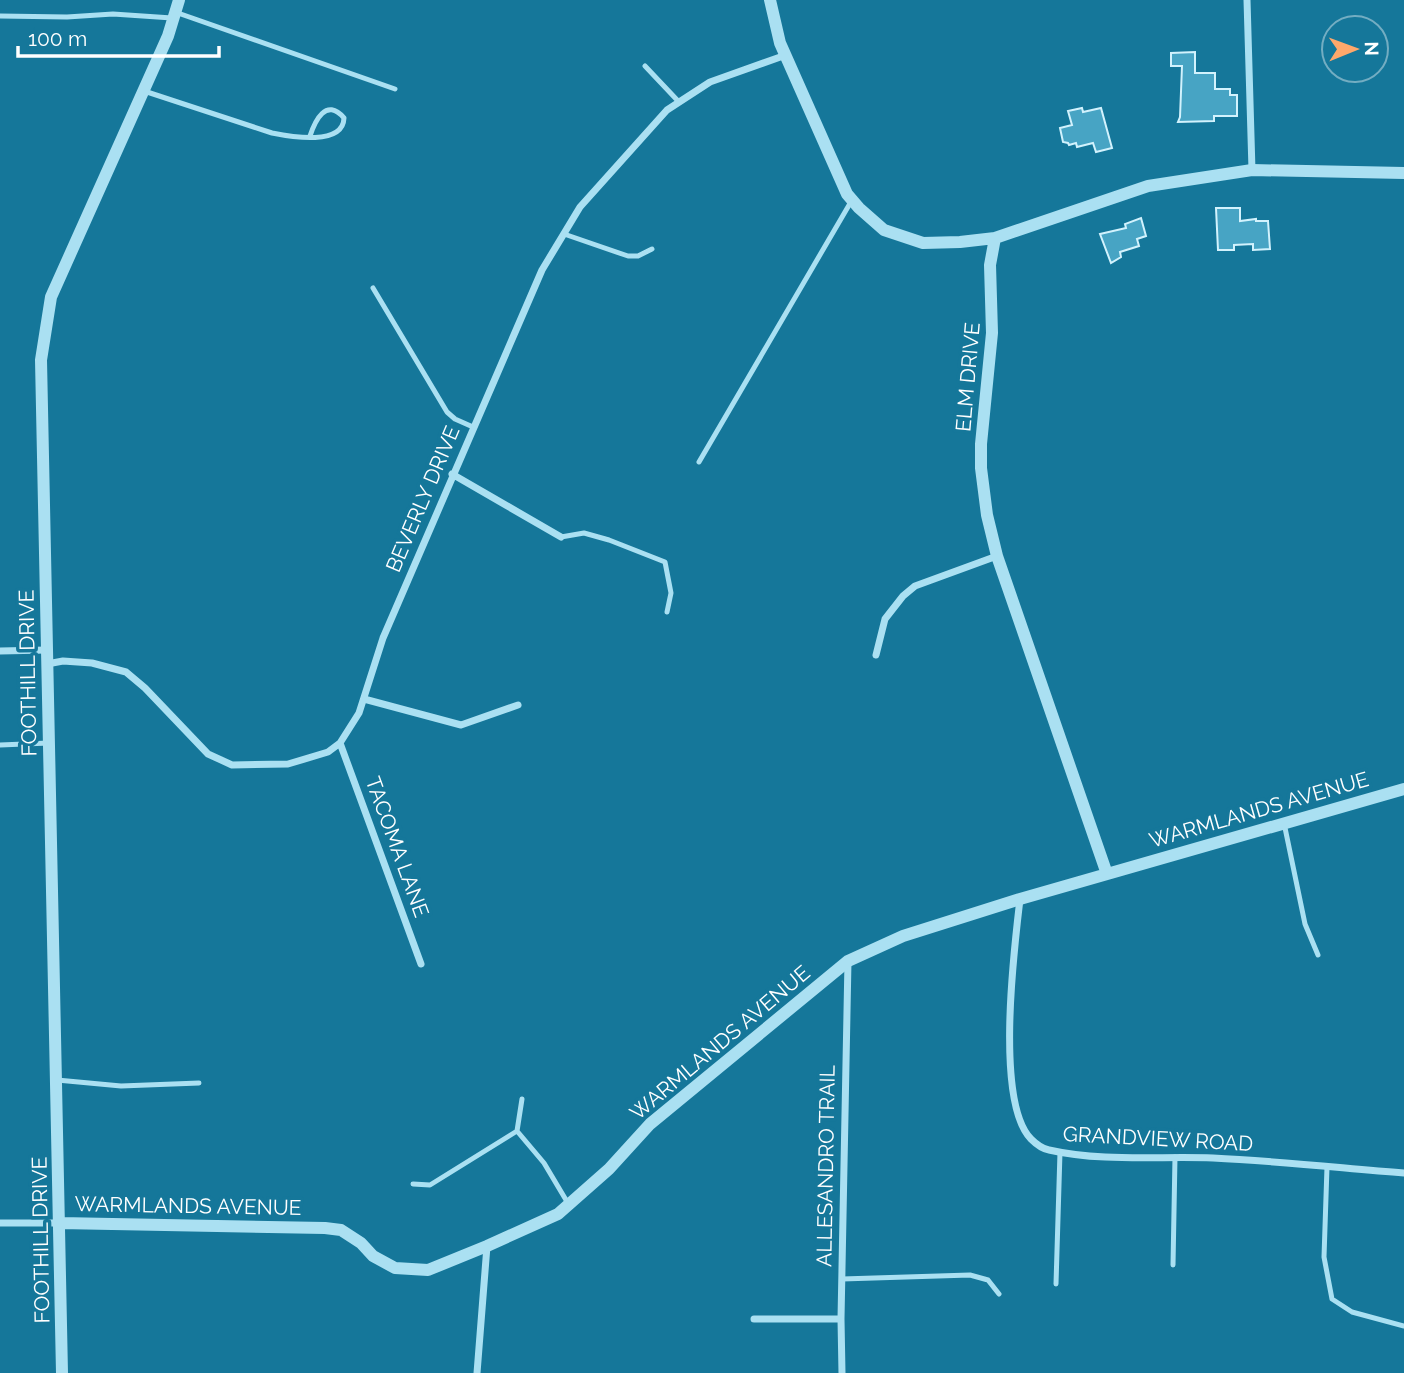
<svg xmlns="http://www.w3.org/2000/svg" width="1404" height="1373" font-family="Raleway,sans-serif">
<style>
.building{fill:#47a4c4;stroke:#d2f2fd;stroke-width:2}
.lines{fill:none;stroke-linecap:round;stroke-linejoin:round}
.service{stroke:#aae0f2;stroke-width:5}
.minor{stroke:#aae0f2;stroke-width:7}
.tertiary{stroke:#aae0f2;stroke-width:12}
.labels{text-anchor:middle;stroke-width:7;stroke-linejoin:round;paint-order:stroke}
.street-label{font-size:21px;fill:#fff;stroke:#15779a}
</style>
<rect width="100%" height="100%" fill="#15779a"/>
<path class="building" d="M1195,52V73H1215V89H1230V95H1237V116H1214V121L1178,122L1180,117L1182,66H1171V53Z
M1082,108L1083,112L1101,108L1112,148L1096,152L1093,143L1077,147L1076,143L1069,145L1068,143L1063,142L1060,128L1072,125L1068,111Z
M1216,208H1240V221L1256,219V221H1268L1270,249L1253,250V244L1234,245V250H1218Z
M1141,218L1146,236L1137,239L1139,246L1120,252L1121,257L1111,263L1100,234L1126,228L1125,224Z"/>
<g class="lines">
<path class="service" d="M175,12L395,89
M0,16L67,17L113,14L172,18
M645,66L679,102
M144,91L272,133C292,137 343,146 344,118C326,97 315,121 310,136
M564,234L628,256H638L652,249
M373,288L447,412L455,419L473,427
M699,462L852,200
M561,537L584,533L609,540L665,562L671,593L667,612
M0,745L49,743
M1284,823L1305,924L1318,955
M57,1080L121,1086L199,1083
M517,1131L544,1163L569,1205
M1327,1167L1324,1257L1332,1299L1352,1312L1404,1326
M413,1184L430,1185L517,1131L522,1099
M1173,1265L1175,1157
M842,1279L970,1275L988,1280L999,1294
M1056,1284L1060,1152"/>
<path class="minor" d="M1247,0L1252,170
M452,474L561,537
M0,651L47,650
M876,655L885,619L903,596L915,586L997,556
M47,664L63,661L92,663L126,672L145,688L208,754L232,765L288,764L328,752L340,743L359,713L383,638L542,270L580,207L667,110L710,82L786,55
M364,699L461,725L518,705
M340,743L421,964
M1020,899C1014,950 995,1102 1031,1139C1036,1144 1043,1149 1049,1150C1102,1162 1159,1156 1213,1158C1277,1161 1341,1168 1404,1173
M0,1223H60
M754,1319H841
M477,1373L487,1246
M842,1373L841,1319L848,961"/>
<path class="tertiary" d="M770,0L780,43L847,194L859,208L884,230L923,243L960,242L995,238L1148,186L1252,170L1404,173
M995,238L990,265L992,333L981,444V468L987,515L997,556L1107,874
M60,1223L325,1228L341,1230L361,1243L373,1256L395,1268L428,1270L487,1246L558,1214L609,1169L650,1124L848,961L903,936L1020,899L1404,789
M62,1373L41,360L51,297L168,36L179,0"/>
</g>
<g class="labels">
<g class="street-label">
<text transform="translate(968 377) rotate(-85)" y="7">ELM DRIVE</text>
<text transform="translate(423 499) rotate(-67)" y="7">BEVERLY DRIVE</text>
<text transform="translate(28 673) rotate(-91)" y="7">FOOTHILL DRIVE</text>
<text transform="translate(1259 810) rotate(-16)" y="7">WARMLANDS AVENUE</text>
<text transform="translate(397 847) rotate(70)" y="7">TACOMA LANE</text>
<text transform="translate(720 1043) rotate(-40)" y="7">WARMLANDS AVENUE</text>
<text transform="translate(1158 1139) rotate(3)" y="7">GRANDVIEW ROAD</text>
<text transform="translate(826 1166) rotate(-89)" y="7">ALLESANDRO TRAIL</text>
<text transform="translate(188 1206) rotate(1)" y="7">WARMLANDS AVENUE</text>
<text transform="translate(41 1240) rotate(-91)" y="7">FOOTHILL DRIVE</text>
</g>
</g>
<g transform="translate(1355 49) rotate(89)"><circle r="33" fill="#15779a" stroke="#73adc2" stroke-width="2"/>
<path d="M0-5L12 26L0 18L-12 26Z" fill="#ffa86b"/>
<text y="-10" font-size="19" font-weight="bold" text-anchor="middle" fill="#ffffff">N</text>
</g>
<path d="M18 46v10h201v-10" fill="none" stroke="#ffffff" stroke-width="3.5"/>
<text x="28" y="46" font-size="21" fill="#ffffff" stroke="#15779a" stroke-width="5" paint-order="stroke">100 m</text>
</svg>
